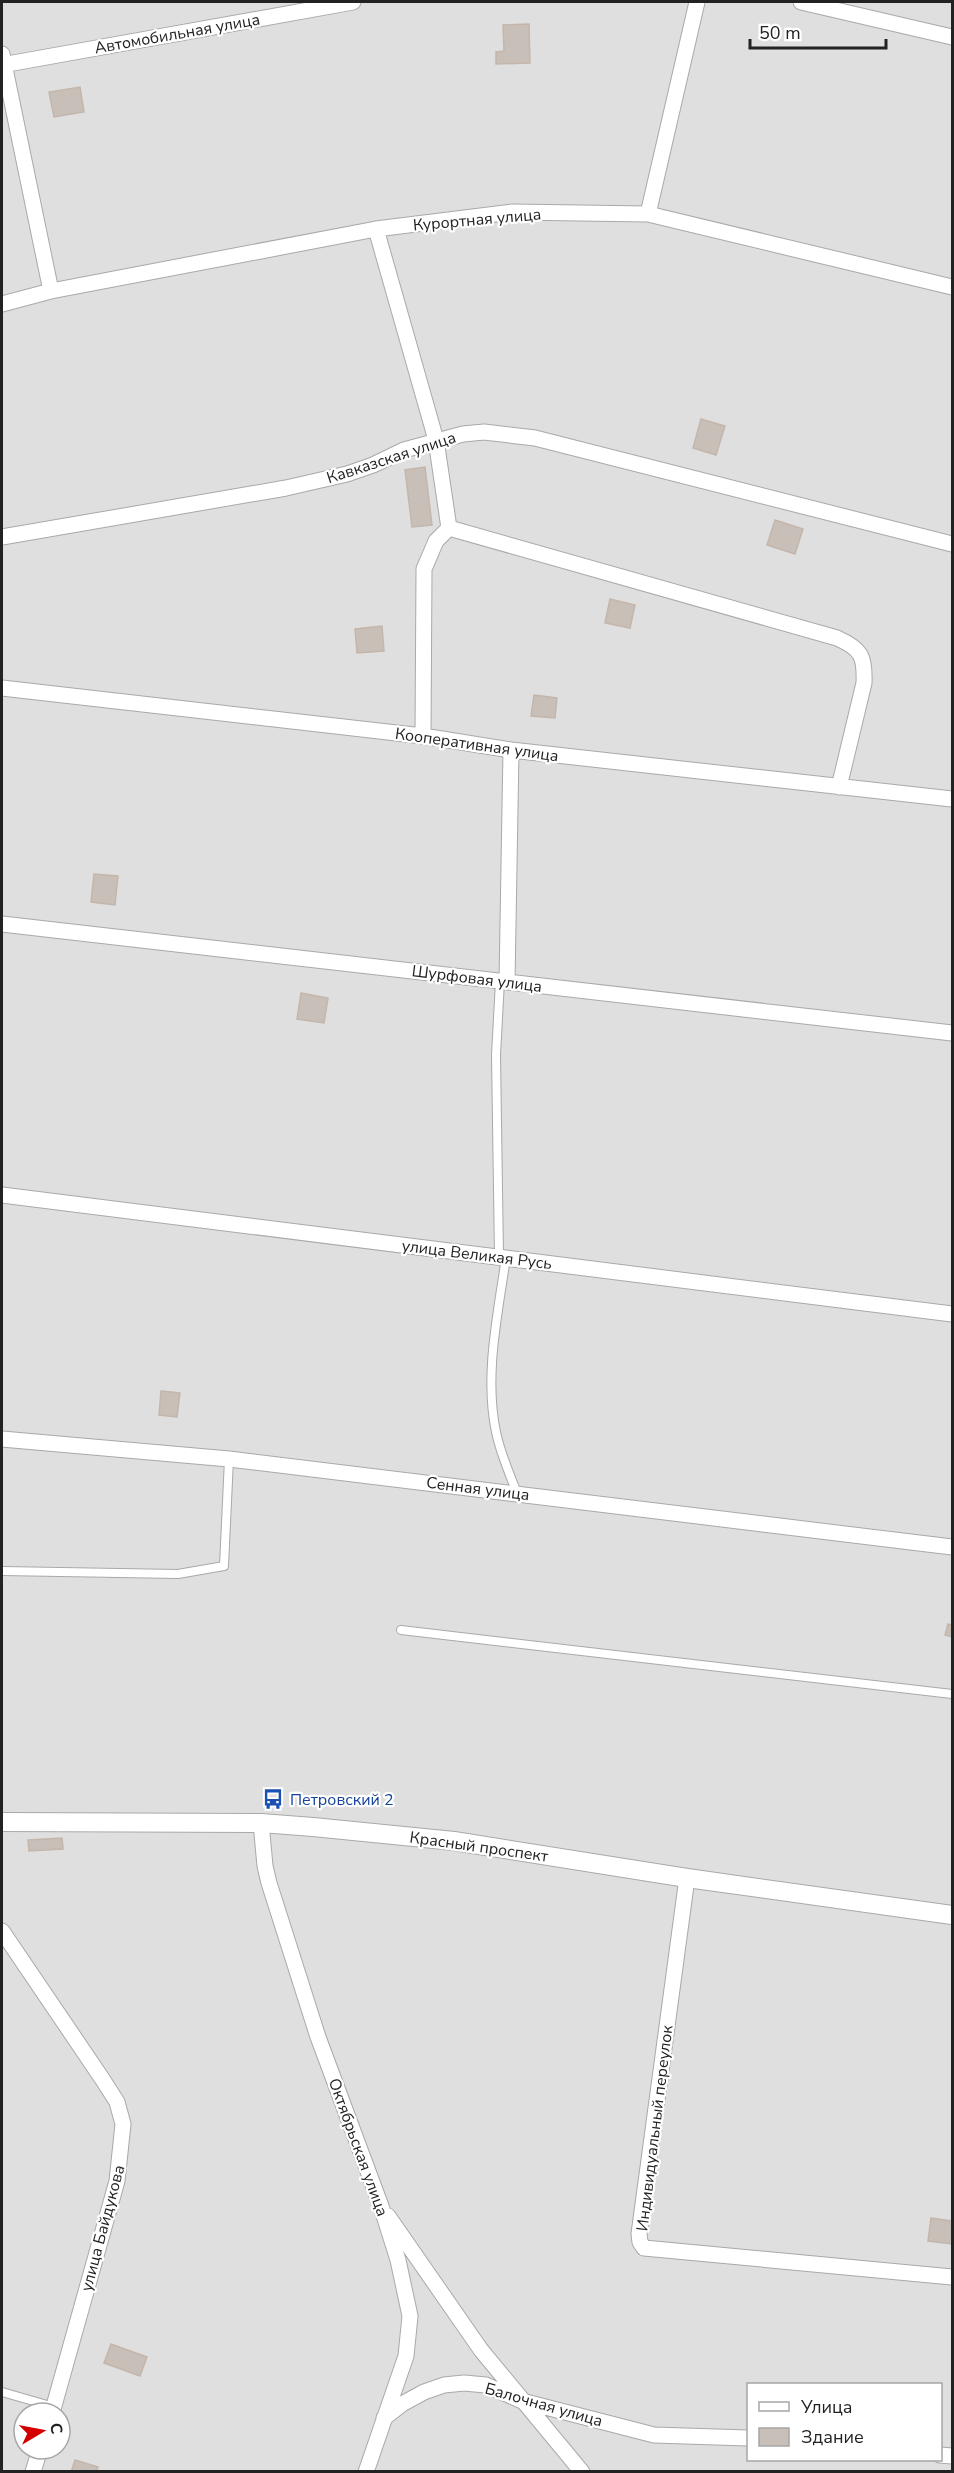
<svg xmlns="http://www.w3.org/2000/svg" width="954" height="2473" font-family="'Nunito Sans',sans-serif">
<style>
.residential{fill:#e0dfdf;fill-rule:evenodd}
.building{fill:#c7bfb8;stroke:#c4b6ab;stroke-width:1.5}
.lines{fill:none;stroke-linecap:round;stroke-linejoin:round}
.service-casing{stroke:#a9a9a9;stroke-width:10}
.minor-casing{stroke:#a9a9a9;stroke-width:17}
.tertiary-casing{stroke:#a9a9a9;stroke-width:20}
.service{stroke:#fff;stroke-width:8}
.minor{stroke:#fff;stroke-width:15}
.tertiary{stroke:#fff;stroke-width:18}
.labels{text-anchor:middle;stroke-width:4.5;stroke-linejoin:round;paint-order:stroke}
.street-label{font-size:16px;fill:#222;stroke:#fff}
.transit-label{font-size:16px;fill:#164399;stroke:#fff;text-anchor:start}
</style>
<rect width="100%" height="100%" fill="#f2efe9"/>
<path class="residential" d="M2,2H952V2471L2,2472ZM748,2384H940V2460H748ZM24,2413H60V2449H24Z"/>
<path class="building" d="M529,24L530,63L496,64V52L504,51L503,25Z
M80,87L84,112L54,117L49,92Z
M701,419L725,426L716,455L693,448Z
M425,467L432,525L412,527L405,470Z
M775,520L803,529L795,554L767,545Z
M610,599L635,605L630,628L605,623Z
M382,626L384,651L357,653L355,629Z
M534,695L557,698L555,718L531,716Z
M94,874L118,876L115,905L91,902Z
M301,993L328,998L324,1023L297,1019Z
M161,1391L180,1393L177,1417L159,1415Z
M948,1624L952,1625V1637L945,1635Z
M62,1838L63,1849L29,1851L28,1840Z
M931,2218L952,2221V2244L928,2241Z
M111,2344L147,2357L140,2376L104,2363Z
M75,2460L98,2467L96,2472H71Z"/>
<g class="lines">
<g class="service-casing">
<path id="service" d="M499,1256L496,1055L500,981
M506,1257C498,1314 484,1375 496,1432C500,1452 509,1473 517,1493
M2,1571L178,1574L224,1566L229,1459
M401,1630L952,1694
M2,2392L54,2407"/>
</g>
<g class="minor-casing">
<path id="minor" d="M801,2L952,37
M2,54L51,291
M2,65L353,2
M648,214L697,2
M376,229L436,440L449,528L436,541L424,569L423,736
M2,304L51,291L376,229L512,212L648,214L952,287
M449,528L837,638C862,649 865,657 864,683L839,787
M2,537L286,488L347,474L373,465L404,450L463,434L484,432L535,438L952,544
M2,688L423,736L511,750L952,799
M2,924L952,1033
M507,982L511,750
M2,1195L952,1314
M2,1439L229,1459L952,1547
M261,1823L265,1866L269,1883L318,2037L381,2206L398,2260L410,2316L406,2356L366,2472
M687,1878L639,2234L640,2242L644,2248L952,2277
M2,1931L103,2080L117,2102L123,2124L117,2181L52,2413
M388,2216L481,2350L582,2472
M384,2418L402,2404L424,2392L444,2385L464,2383L486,2385L522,2401L654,2435L748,2438
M940,2455L952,2456
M33,2472L40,2449"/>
</g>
<g class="tertiary-casing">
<path id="tertiary" d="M2,1822L261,1823L313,1827L454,1841L687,1878L952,1915"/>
</g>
<use href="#service" class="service"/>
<use href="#minor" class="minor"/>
<use href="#tertiary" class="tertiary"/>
</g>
<defs>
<g id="bus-bare" transform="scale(1.62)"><path d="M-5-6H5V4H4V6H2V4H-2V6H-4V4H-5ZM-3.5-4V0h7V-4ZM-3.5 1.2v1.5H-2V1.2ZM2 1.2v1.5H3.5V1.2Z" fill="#1a4fb4" stroke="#fff" stroke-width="2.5" paint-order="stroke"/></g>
</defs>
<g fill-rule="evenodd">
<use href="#bus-bare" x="273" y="1799"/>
</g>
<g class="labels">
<g class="street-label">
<text transform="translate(177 33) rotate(-10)" y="6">Автомобильная улица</text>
<text transform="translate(477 219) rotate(-5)" y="6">Курортная улица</text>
<text transform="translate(391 457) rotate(-18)" y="6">Кавказская улица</text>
<text transform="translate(477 744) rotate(8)" y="6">Кооперативная улица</text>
<text transform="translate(477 978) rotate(7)" y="6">Шурфовая улица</text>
<text transform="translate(477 1254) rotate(7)" y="6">улица Великая Русь</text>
<text transform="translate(478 1488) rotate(7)" y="6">Сенная улица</text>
<text transform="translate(479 1846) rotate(8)" y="6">Красный проспект</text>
<text transform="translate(654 2128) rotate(-83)" y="6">Индивидуальный переулок</text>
<text transform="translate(359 2147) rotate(70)" y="6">Октябрьская улица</text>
<text transform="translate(102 2228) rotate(-75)" y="6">улица Байдукова</text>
<text transform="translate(544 2404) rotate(16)" y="6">Балочная улица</text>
</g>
<g class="transit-label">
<text x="290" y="1805">Петровский 2</text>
</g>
</g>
<rect width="954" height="2473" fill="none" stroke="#222222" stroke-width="6"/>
<rect x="747" y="2383" width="195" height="78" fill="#ffffff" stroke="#a7a7a7" stroke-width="1.5"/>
<rect x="759" y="2402" width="30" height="9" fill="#ffffff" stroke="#a7a7a7" stroke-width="1.5"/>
<text x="801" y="2413" font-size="18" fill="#222222">Улица</text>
<rect x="759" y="2428" width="30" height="18" fill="#c7bfb8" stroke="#a7a7a7" stroke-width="1.5"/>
<text x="801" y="2443" font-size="18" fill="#222222">Здание</text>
<g transform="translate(42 2431) rotate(80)"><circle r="28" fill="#ffffff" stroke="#a7a7a7" stroke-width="1.5"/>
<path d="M0-4.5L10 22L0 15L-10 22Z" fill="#d40000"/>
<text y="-9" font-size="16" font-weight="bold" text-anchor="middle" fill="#222222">С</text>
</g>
<path d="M750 39v9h136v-9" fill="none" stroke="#222222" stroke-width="3"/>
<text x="759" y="39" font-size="18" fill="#222222" stroke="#ffffff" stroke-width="4.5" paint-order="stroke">50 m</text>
</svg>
